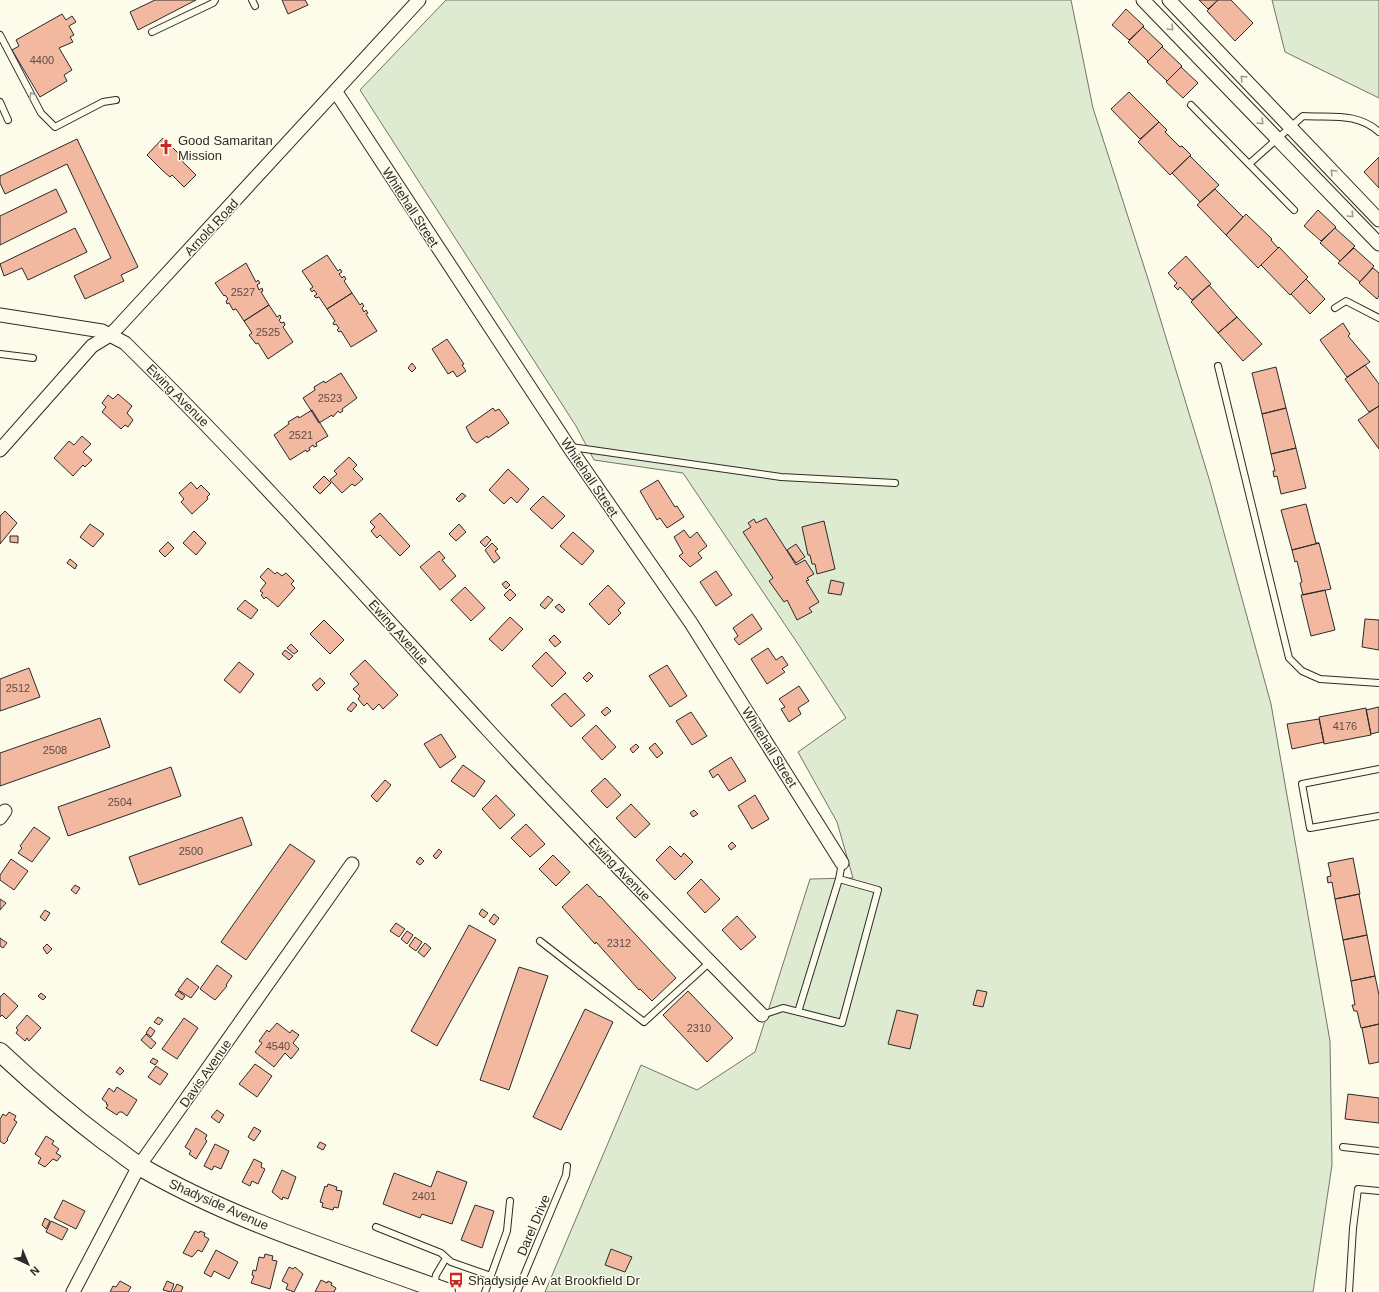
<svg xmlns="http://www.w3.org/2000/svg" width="1379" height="1292" font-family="Helvetica,sans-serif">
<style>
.green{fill:#deebd1;stroke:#74746e}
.building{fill:#f2b8a0;stroke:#2b2b2b}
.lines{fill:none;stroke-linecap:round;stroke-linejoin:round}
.lane-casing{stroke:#2b2b2b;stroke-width:8}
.street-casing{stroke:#2b2b2b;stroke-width:15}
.secondary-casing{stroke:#2b2b2b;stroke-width:20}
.lane{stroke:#fdfbea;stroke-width:6}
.street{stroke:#fdfbea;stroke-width:13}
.secondary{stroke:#fdfbea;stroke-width:18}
.oneway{stroke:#9e9d94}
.labels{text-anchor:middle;stroke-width:3;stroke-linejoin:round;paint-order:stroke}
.number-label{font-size:11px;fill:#5d4e48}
.poi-label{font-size:13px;fill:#2b2b2b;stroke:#fdfbea;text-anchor:start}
.street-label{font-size:13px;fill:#2b2b2b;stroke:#fdfbea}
</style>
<rect width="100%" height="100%" fill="#fdfbea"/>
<path class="green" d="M446,0H1071L1093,108L1149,282L1210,482L1271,704L1330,1041L1332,1165L1313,1292H545L641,1065L697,1090L755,1052L810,879L853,878L837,822L798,752L846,718L800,647L683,473L594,460L576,426L360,90Z
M1272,0H1379V98L1285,52Z"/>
<path class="building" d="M155,0H196L138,30L130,12Z
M282,0H305L308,5L288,14Z
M1199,0H1218L1208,9Z
M1218,0H1231L1253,23L1235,41L1207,11Z
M1126,9L1144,26L1129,40L1112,25Z
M62,14L66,20L72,16L76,22L69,26L74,35L70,37L73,42L59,48L72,70L64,75L67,81L40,97L12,50L19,46L16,40Z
M1143,27L1163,46L1148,61L1128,42Z
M1162,47L1182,66L1167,81L1147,62Z
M1181,67L1198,83L1183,98L1166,82Z
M1129,92L1159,122L1140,139L1111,109Z
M1159,122L1167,130L1165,132L1180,147L1182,146L1191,155L1170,175L1138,142Z
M163,138L180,155L178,157L196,175L184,187L172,175L170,177L163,171L147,155Z
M77,139L138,267L121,275L124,281L85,299L74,276L111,258L67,164L5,194L0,183V176Z
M1190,156L1219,185L1200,202L1172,173Z
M1379,157V188L1364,172Z
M56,189L67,212L0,245V216Z
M1215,189L1243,217L1226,235L1197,205Z
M1318,210L1336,227L1321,241L1304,226Z
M1246,214L1272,239L1271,240L1278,248L1258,268L1226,235Z
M75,228L87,252L28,280L22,268L4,276L0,264Z
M1335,228L1355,246L1340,261L1320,243Z
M1279,247L1308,277L1290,295L1261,265Z
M1354,248L1374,266L1360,282L1338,263Z
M327,255L338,271L340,269L342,272L339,274L342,278L344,276L346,279L344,281L352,293L327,309L319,297L316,298L314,296L317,294L314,290L312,292L310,289L313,287L302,271Z
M1186,256L1211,284L1192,300L1180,287L1178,290L1174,286L1177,283L1168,273Z
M246,263L256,282L258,280L260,283L257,285L259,290L262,288L263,291L261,292L269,305L244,321L236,309L233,310L229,303L227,304L226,301L228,299L225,295L224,296L215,283Z
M1373,268L1379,273V296L1377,299L1359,283Z
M1306,279L1325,299L1310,314L1291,294Z
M1209,285L1237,317L1218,333L1191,302Z
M352,293L360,305L362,303L364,306L362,308L364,312L366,310L368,313L366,314L377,331L351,347L341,331L339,332L337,330L339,328L336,324L334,325L333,323L335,321L327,309Z
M269,305L277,317L280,315L281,318L279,320L281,323L284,322L285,325L283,327L293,342L268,359L258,343L256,344L249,335L252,333L244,321Z
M1237,317L1262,344L1243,361L1218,333Z
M1343,323L1350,334L1348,336L1370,362L1347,377L1320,340Z
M447,339L464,364L462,365L466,371L457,377L453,371L448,374L432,349Z
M412,363L416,368L412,372L408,368Z
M1365,365L1379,384V406L1369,412L1345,379Z
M1276,367L1286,408L1262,414L1252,373Z
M341,373L357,398L342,409L343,411L340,413L338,411L333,417L332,415L319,423L303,398L315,390L314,387L324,381L325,383Z
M118,394L132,406L127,413L133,420L128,427L125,425L121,429L102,412L106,407L102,403L108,395L113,399Z
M1379,406V449L1358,420Z
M493,408L495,411L499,409L509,423L488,438L487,436L477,443L472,439L466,427Z
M1286,408L1296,448L1271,454L1262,414Z
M312,410L328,436L316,443L317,446L314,447L313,445L309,448L310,450L307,452L306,450L290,460L274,435L289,424L288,422L298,416L299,418Z
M82,436L91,444L83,452L92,460L85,467L83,465L73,476L54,458L69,441L74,445Z
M1296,448L1306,488L1281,494L1277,476L1274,477L1273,471H1275L1271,454Z
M349,457L357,465L353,469L363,479L355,486L352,484L342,493L330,480L337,474L334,471Z
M508,469L529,489L517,503L511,497L504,504L489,490Z
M324,476L331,483L320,494L313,487Z
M658,480L675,507L677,506L684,517L667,528L660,518L657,520L640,491Z
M191,482L197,489L201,485L210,494L207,497L208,499L192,514L181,502L184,499L179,493Z
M462,493L466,496L459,502L456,499Z
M543,496L565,516L552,529L530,509Z
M1306,504L1316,543H1319L1292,550L1281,510Z
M5,511L17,523L0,544V516Z
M380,513L410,546L400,556L380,535L377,538L371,531L375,527L370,522Z
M766,518L796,565L805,560L814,574L807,578L809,580L806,581L819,602L809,608L812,612L797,620L787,600L784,602L769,581L773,578L743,532L751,527L748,523L754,519L756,523Z
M824,521L835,569L817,574L815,564H812L810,555H808L802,527Z
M90,524L104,534L93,547L80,537Z
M459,524L466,532L456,541L449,534Z
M684,530L690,538L697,532L707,546L698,553L702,558L690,567L679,556L683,553L674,537Z
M194,531L206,543L196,555L183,543Z
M573,532L594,551L582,565L560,546Z
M10,536H18V543L10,542Z
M487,536L491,540L485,547L480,542Z
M168,542L174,548L165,557L159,551Z
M492,543L498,549L495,551L500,558L494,563L485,550Z
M1319,543L1331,589L1303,595L1300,583L1302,582L1297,561L1295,562L1292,550Z
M796,544L805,557L796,563L787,550Z
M439,551L445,558L442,560L456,576L440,590L420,567Z
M70,559L77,565L75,569L67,563Z
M268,568L275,574L277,572L282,576L286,573L294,581L291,584L295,588L278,607L266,597L264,599L261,595L263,593L260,591L266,583L260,577Z
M716,571L732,595L716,606L700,582Z
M831,580L844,583L841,595L828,593Z
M506,581L510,585L506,589L502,584Z
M608,585L625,603L618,610L621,613L609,625L589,604Z
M465,587L485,608L471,621L451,600Z
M510,589L516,595L510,601L504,595Z
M1325,590L1335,630L1311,636L1301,595Z
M548,596L553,600L545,609L540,605Z
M245,600L258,610L251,619L237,609Z
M559,604L565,610L562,613L555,607Z
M752,614L762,629L739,645L734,639L738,636L733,628Z
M510,617L523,629L502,651L489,639Z
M1365,619L1379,620V650L1362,647Z
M324,620L344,640L330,654L310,634Z
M554,635L561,642L555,647L549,640Z
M291,644L298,651L294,654L287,648Z
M768,648L776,660L782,656L788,665L782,669L785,672L767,684L751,659Z
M285,650L293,656L289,660L282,654Z
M546,652L566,673L552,687L532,666Z
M365,660L398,695L383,709L379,704L373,710L367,703L364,706L358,699L360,696L353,689L359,684L350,674Z
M239,662L254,674L240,693L224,680Z
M667,665L687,696L670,707L649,676Z
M29,668L40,697L0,711V679Z
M589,672L593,676L587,682L583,678Z
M320,678L325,683L317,691L312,685Z
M799,686L809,701L798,708L801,714L789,722L781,709L785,707L779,699Z
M565,693L585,715L571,727L551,705Z
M353,702L357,705L351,712L347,709Z
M607,707L611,711L605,716L601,712Z
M1379,707V732L1371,734L1366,710Z
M1366,708L1371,735L1324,744L1319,717Z
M691,712L707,736L692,745L676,721Z
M100,718L110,747L0,786V753Z
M1319,719L1324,742L1292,749L1287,724Z
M596,725L616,747L602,760L582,738Z
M441,734L456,757L440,768L424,744Z
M655,743L663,753L657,758L649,748Z
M636,744L639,747L633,753L630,749Z
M731,757L746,781L729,791L718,774L713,778L709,771Z
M463,765L485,781L474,797L451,781Z
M171,767L181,796L68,836L58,807Z
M605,778L621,795L607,808L591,791Z
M385,780L391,785L377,802L371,796Z
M496,795L515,815L500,829L482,809Z
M755,795L769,819L752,829L738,806Z
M631,804L650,824L635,838L616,818Z
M694,810L698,814L693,817L690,813Z
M242,817L252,845L139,885L129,857Z
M526,824L545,844L530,857L511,838Z
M34,827L50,838L32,862L18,853L22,848L20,846Z
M732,842L736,846L731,850L728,846Z
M290,844L315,861L246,960L221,942Z
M670,846L681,857L684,853L693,862L675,880L656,860Z
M439,849L442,852L436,859L433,856Z
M553,855L570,872L556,886L539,869Z
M420,857L424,861L420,865L416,862Z
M1353,858L1360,894L1335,899L1332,882L1328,883L1327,877L1331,876L1328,863Z
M11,859L28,871L14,890L0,880V875Z
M701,879L720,899L705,913L687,893Z
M587,884L599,897L600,896L676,978L652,1001L640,989L639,990L596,942L595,944L562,907Z
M75,885L80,888L76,894L71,890Z
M1359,894L1367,935L1343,940L1335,899Z
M0,899L6,903L0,910Z
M482,909L488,913L484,918L479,914Z
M45,910L50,913L45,921L40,917Z
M494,914L499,918L494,925L489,921Z
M737,916L756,937L741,950L722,930Z
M396,923L405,929L399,937L390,931Z
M469,925L496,940L437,1046L411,1031Z
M407,931L413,935L407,944L401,939Z
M1367,935L1375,976L1351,981L1343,940Z
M415,937L422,942L416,951L409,946Z
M0,938L7,943L3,948L0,946Z
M425,943L431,948L424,957L418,952Z
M47,944L52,949L47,954L43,948Z
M217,965L232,976L226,985L227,986L215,1000L200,989Z
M519,967L548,976L509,1090L480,1080Z
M1375,976L1379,995V1024L1361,1028L1357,1011H1354L1352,1005H1355L1351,981Z
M187,978L199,987L191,998L178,990Z
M977,990L987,992L983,1007L973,1005Z
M178,991L185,996L182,1000L175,995Z
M688,991L733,1038L707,1062L663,1015Z
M4,993L18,1006L6,1019L2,1015L0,1017V997Z
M41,993L46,997L43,1000L38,996Z
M585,1009L613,1022L561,1130L533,1117Z
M897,1010L918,1015L910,1049L888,1044Z
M27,1015L41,1028L29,1041L27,1038L25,1041L16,1033L18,1030L16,1028Z
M158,1017L163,1020L159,1025L154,1022Z
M184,1018L198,1028L177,1059L162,1049Z
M277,1023L290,1033L292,1030L299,1035L293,1043L299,1049L291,1059L285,1053L274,1067L255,1052L262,1043L259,1041L267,1030L269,1032Z
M1379,1024V1062L1369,1064L1362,1028Z
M150,1027L155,1031L151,1037L146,1033Z
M146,1034L156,1043L151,1049L141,1040Z
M153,1058L158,1061L155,1065L150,1062Z
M255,1064L272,1076L257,1097L239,1084Z
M156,1066L168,1074L160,1085L148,1077Z
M120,1067L124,1071L120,1075L116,1072Z
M117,1087L137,1100L127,1116L122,1112H119L117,1115L106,1108L108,1105L106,1104L107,1103L102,1099L109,1088L114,1092Z
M1348,1094L1379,1098V1123L1345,1119Z
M217,1110L224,1115L219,1123L211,1117Z
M9,1112L16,1116L14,1120L17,1122L7,1139L8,1140L4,1144L0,1141V1119L3,1114L6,1116Z
M254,1127L261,1131L254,1141L248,1137Z
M196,1128L207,1135L205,1139L207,1141L196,1159L189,1154L191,1151L185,1147Z
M46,1136L54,1141L52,1144L59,1149L56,1153L61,1156L57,1161L53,1159L45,1167L38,1163L41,1158L35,1154Z
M320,1142L326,1145L323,1150L317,1147Z
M215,1144L229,1151L221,1169L214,1166L212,1170L204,1166Z
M254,1159L262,1163L261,1167L265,1169L258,1184L252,1181L250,1186L242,1182Z
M282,1170L296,1177L288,1199L283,1197L282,1200L272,1192Z
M437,1171L467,1182L452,1224L422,1214L420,1218L383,1204L394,1173L431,1187Z
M328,1184L337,1187L336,1190L342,1191L338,1208L334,1207L333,1210L322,1207L323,1203L320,1202L325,1186L327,1187Z
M63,1200L85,1211L76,1229L54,1218Z
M475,1205L494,1211L482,1248L461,1240Z
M45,1218L50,1221L46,1229L42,1225Z
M51,1221L68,1229L62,1240L46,1232Z
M195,1231L199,1233L200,1231L205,1233L204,1236L209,1239L202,1252L198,1250L192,1257L183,1253Z
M611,1249L632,1257L625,1272L605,1265Z
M216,1250L238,1262L229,1279L214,1271L211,1277L204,1273Z
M265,1254L273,1256L272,1260L277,1261L270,1289L251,1283L254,1276L252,1275L253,1270L256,1271L259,1257L264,1258Z
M289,1267L293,1269L295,1267L303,1274L294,1292L286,1289L288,1284L282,1281Z
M321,1280L327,1283L328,1281L332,1283L331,1285L336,1288L334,1292H315Z
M120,1281L131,1287L128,1292H110L113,1286L116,1287Z
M167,1281L174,1284L171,1292L163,1290Z
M177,1284L183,1287L181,1292H173Z"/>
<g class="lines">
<g class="lane-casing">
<path id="lane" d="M252,0L255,6
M152,32L213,3L215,0
M0,35L41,113L55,127L103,102L116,100
M0,102L8,120
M1191,105L1294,210
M1249,164L1303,116C1331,118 1357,112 1379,132
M1335,308L1346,301L1379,318
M0,354L33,358
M1218,366L1289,658L1302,671L1320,679L1379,683
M571,447L781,477L895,483
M1379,769L1302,784L1310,828L1379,816
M540,941L644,1022L710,962
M798,1012L839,879
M762,1015L783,1008L842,1023L878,890L839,879L842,863
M1343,1147L1379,1151
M376,1227L441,1253L451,1262L491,1276
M434,1285L436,1275L446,1258
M485,1292L507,1231L510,1201
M517,1292L566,1175L567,1166
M1349,1292L1353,1228L1358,1189L1379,1191"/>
</g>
<g class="street-casing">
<path id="street" d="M1143,0L1379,244
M1169,0L1379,220
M336,92L569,447L691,623L842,863
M0,315L102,331L125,343C251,467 368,599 488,730C577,827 670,921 762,1015
M0,450L92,346L110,335L118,327L419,0
M0,818L5,811
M73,1292L139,1166L352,864"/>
</g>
<g class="secondary-casing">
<path id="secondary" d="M0,1052C34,1084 69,1114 106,1142C118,1150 129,1160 141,1167C236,1222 343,1254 446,1292"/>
</g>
<use href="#lane" class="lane"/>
<use href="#street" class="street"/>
<use href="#secondary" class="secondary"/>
</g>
<defs><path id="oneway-chevron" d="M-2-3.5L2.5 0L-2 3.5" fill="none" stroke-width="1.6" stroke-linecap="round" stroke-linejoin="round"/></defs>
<g class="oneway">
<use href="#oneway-chevron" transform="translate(1171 28) rotate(46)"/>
<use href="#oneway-chevron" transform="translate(1243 78) rotate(-134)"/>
<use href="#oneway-chevron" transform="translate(32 95) rotate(-118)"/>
<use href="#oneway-chevron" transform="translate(1261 122) rotate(46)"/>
<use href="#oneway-chevron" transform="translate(1333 172) rotate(-134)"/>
<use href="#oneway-chevron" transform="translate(1351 215) rotate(46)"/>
</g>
<defs>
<g id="church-bare" transform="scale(1.2)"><path d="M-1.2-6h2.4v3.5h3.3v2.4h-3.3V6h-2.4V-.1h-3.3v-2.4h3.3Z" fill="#c62828" stroke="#fdfbea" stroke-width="2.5" paint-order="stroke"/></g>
<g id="bus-bare" transform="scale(1.2)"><path d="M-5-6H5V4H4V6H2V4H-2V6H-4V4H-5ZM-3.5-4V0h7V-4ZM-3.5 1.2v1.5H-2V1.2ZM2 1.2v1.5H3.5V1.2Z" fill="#c62828" stroke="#fdfbea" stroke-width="2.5" paint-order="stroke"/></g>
</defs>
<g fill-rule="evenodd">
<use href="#church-bare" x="166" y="147"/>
<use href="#bus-bare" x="456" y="1280"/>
</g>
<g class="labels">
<g class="number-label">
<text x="42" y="64">4400</text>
<text x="243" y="296">2527</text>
<text x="268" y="336">2525</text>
<text x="330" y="402">2523</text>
<text x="301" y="439">2521</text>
<text x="18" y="692">2512</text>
<text x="1345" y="730">4176</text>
<text x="55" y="754">2508</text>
<text x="120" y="806">2504</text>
<text x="191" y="855">2500</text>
<text x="619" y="947">2312</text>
<text x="699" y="1032">2310</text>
<text x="278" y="1050">4540</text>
<text x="424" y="1200">2401</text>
</g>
<g class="poi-label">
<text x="178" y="145">Good Samaritan<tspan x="178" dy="15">Mission</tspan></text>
<text x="468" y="1285">Shadyside Av at Brookfield Dr</text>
</g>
<g class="street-label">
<text transform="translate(411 207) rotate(57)" y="5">Whitehall Street</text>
<text transform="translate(211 227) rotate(-47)" y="5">Arnold Road</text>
<text transform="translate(178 395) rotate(45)" y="5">Ewing Avenue</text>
<text transform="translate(590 477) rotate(56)" y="5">Whitehall Street</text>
<text transform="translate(399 632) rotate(48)" y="5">Ewing Avenue</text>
<text transform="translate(770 747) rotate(58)" y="5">Whitehall Street</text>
<text transform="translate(620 869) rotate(46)" y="5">Ewing Avenue</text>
<text transform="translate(205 1073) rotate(-55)" y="5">Davis Avenue</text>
<text transform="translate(219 1204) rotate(24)" y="5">Shadyside Avenue</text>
<text transform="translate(533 1225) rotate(-67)" y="5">Darel Drive</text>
</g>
</g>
<g transform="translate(28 1264) rotate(136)" stroke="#fdfbea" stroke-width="3" paint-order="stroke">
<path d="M0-3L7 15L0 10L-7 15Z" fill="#2b2b2b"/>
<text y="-6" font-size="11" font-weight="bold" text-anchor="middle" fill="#2b2b2b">N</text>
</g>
</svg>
